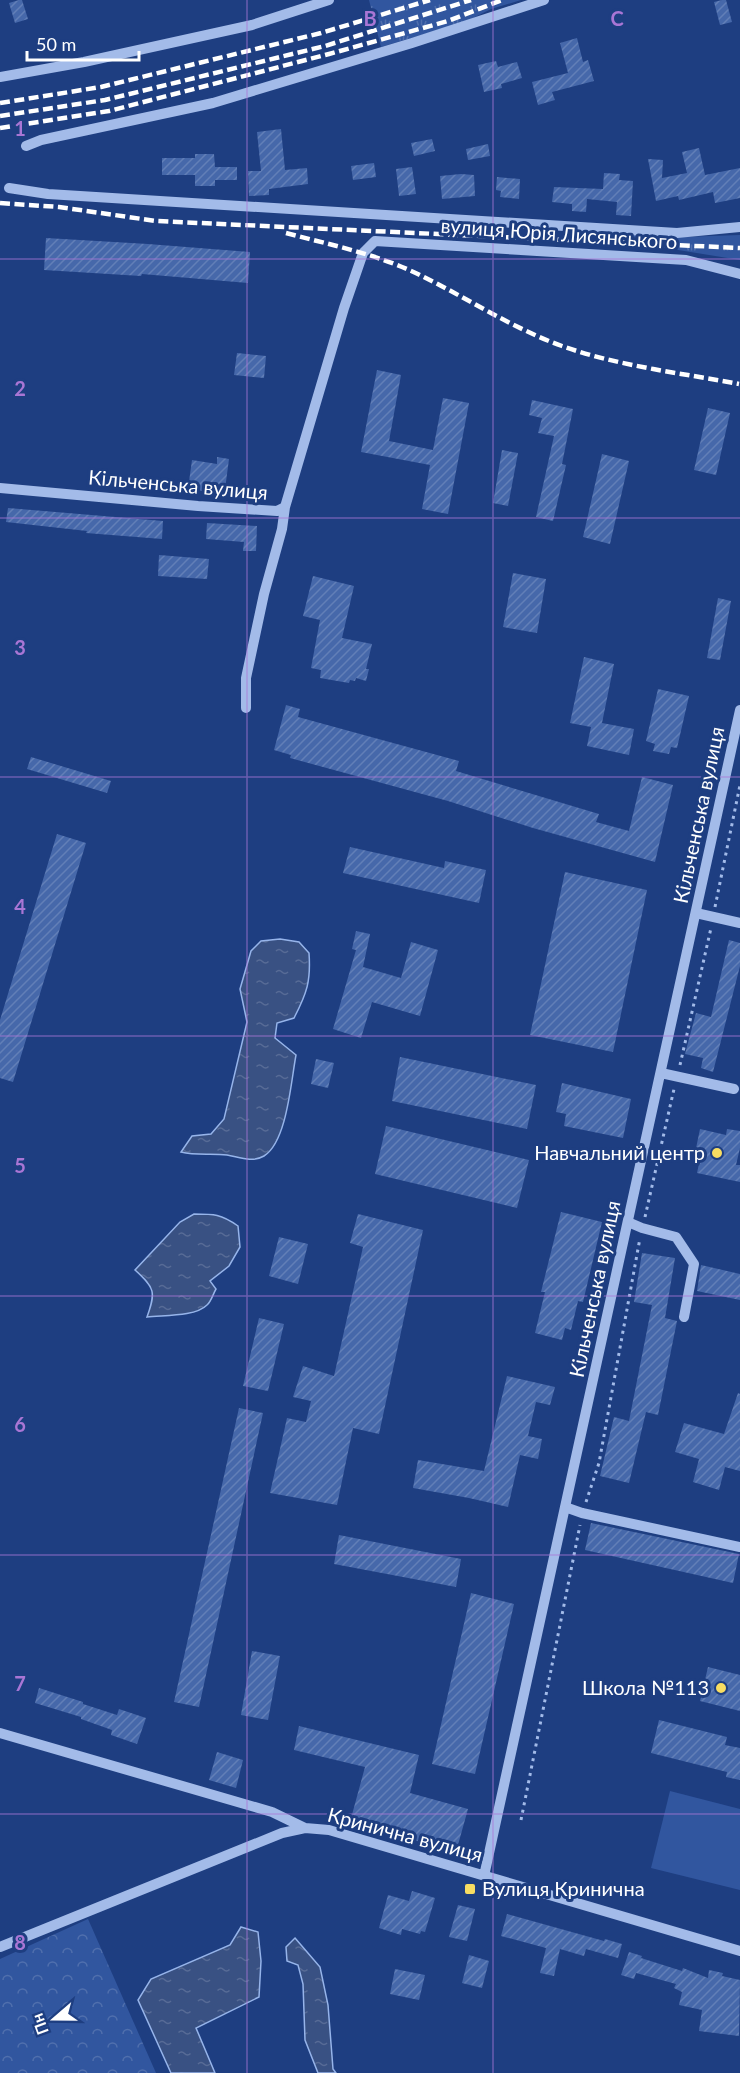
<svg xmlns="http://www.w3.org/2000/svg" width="740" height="2073" font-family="Lato,sans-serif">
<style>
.grass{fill:url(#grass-tufts)}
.park{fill:url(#park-crowns)}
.garden{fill:#31569f}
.water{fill:url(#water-ripples);stroke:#96b4ea;stroke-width:1.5}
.building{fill:url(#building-hatch)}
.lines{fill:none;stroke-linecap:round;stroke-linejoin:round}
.path{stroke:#a3bbe9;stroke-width:3;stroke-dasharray:3 4.5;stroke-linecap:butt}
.minor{stroke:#a3bbe9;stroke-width:10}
.rail{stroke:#fff;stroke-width:4.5;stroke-dasharray:10 4.5;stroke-linecap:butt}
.grid{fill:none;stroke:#a976d5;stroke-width:1.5;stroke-opacity:0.55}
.poi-dot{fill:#f8dd62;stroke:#1e3e81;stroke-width:2}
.labels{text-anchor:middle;stroke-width:6;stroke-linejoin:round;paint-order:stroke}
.street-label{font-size:20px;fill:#fff;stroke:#1e3e81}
.poi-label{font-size:20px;fill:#fff;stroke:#1e3e81;text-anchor:end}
.grid-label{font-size:20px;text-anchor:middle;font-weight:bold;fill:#a976d5;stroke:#1e3e81;stroke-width:6;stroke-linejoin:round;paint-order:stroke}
</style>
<defs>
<pattern id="grass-tufts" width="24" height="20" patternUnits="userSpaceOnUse" patternTransform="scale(1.5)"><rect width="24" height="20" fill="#31569f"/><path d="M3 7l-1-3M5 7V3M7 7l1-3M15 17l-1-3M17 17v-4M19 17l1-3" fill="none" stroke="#506fad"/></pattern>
<pattern id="park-crowns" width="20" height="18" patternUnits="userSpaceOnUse" patternTransform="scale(1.5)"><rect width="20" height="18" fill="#31569f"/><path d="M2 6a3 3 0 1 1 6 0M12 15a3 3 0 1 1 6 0" fill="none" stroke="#506fad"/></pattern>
<pattern id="water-ripples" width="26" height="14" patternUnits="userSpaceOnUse" patternTransform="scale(1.5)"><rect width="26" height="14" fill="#395183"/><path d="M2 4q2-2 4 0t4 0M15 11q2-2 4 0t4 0" fill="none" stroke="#576b96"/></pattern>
<pattern id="building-hatch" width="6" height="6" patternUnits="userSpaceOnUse" patternTransform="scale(1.5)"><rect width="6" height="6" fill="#4668aa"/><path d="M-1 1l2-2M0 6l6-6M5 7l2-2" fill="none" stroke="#627fb7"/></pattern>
</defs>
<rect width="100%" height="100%" fill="#1e3e81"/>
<path class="grass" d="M369,0H521L491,9L465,22L381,47Z
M617,233L683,237L740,235V260L666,248L616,246Z"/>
<path class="park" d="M88,1919L156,2073H0V1959Z"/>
<path class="garden" d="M670,1791L740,1809V1890L651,1868Z"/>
<path class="water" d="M280,939L299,942L309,953C311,981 307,993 294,1018L277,1023L275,1038L296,1055C291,1081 287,1142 264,1156C252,1163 239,1157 227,1155C211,1153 197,1156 181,1152L192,1136L211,1134L224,1119L247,1022L240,989L251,951L261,941Z
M194,1214C214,1214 221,1214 238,1226L240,1247L229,1266L210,1281L216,1289C213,1294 211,1302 207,1305C195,1317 164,1315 147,1317C156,1292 155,1288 135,1270L180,1222Z
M241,1927L258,1932L261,1961L259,1997L196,2028L215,2073H171L138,2000L151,1979L230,1945Z
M295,1938L320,1967L328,2005L333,2069L336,2073H318L305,2040L303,1984L298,1965L287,1961L286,1947Z"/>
<path class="building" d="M19,0H22L28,19L15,23L9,3Z
M722,0H726L732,22L720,25L714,2Z
M577,38L583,62L588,60L594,81L552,92L555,100L538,105L532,82L568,73L560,43Z
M496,61L498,67L517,62L522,78L501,84L502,88L484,92L478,65Z
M281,129L285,170L307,168L308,184L269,189V195L249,196L248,171H261L257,132Z
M432,139L435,151L414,156L411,143Z
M488,144L490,156L468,160L466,149Z
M699,148L705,175L740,168V198L715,203L713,192L679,200L678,196L656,201L648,159L663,160L662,178L687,173L682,152Z
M195,154H214L215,167H237V180H215V186H195V175H162V158H195Z
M374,163L376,177L353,180L351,166Z
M412,167L416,194L399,196L396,169Z
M604,173L620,174L619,180L633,181L631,216L616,215L617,202L587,199L586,212L572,211V204L552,202L554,187L603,189Z
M461,174L474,175L475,196L442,199L440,176Z
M497,177L520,179L519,199L500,197L501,191L496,190Z
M46,238L148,244L250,252L248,283L142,274L141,276L44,270Z
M237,353L266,356L264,378L234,375Z
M377,370L401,375L389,441L433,450L443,398L469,403L448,514L422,509L430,465L361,452Z
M532,400L573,409L562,464L566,465L553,521L536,517L554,436L538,433L542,418L529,415Z
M708,408L730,413L716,475L694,470Z
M502,450L518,453L508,506L493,503Z
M602,454L629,461L610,544L583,537Z
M217,457L229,459L224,497L210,495V492L188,489L192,460L217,464Z
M8,508L163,521L162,539L86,533L87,531L6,522Z
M207,523L257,526L256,551H243L244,542L206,539Z
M159,555L209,559L207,579L158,576Z
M513,573L546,579L537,633L503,627Z
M313,576L354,586L342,638L372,644L366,669H369L366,681L356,678L355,681L350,680L349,683L320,678L321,670L311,668L320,620L303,616Z
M718,598L731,601L720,660L707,658Z
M584,657L614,664L602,723L634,729L629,755L587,746L591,727L570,723Z
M658,689L689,696L677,748L671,747L669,754L653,751L655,744L646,741Z
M286,705L300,709L298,717L459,761L456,771L599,814L596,822L629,831L642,777L673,785L655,862L533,828L448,801L290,758L291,755L274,750Z
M31,757L111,781L107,793L27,769Z
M57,834L86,843L13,1082L0,1078V1020Z
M350,847L444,868L445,861L486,870L479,903L343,873Z
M565,872L647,890L613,1052L530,1035Z
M356,931L370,934L363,967L401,978L411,942L438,950L420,1016L372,1002L361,1038L333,1029L356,950L352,949Z
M729,940L740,943V966L713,1072L701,1068L703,1058L685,1054L696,1013L711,1017Z
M400,1057L536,1085L527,1129L392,1101Z
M316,1059L334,1063L328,1088L311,1084Z
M562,1083L631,1099L623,1138L564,1126L566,1114L556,1112Z
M386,1126L529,1160L517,1208L375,1174Z
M700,1129L726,1135L727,1129L740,1131V1148L736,1165H740V1182L697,1173L700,1159L694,1158Z
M561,1212L602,1222L583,1302L578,1301L571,1330L565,1328L562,1340L535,1333L545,1292H541Z
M358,1214L423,1230L379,1434L353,1428L337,1505L270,1493L287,1418L306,1422L311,1401L293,1397L303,1366L334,1376L363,1247L350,1243Z
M279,1237L308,1244L298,1284L269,1276Z
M642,1253L675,1258L665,1318L677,1321L658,1415L646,1412L629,1483L600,1476L614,1417L629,1421L652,1305L634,1302Z
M701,1265L740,1274V1300L697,1291Z
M259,1318L284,1324L268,1391L243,1386Z
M507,1376L555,1387L550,1405L536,1402L528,1436L542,1439L538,1459L520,1455L508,1507L469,1498L413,1488L418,1460L484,1471Z
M738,1393L740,1394V1471L725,1467L719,1490L693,1482L699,1459L675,1452L684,1423L724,1434Z
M239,1408L263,1413L199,1707L174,1702Z
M591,1523L739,1554L733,1583L585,1550Z
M339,1535L461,1559L456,1587L334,1564Z
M471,1593L514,1604L475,1774L432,1764Z
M252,1651L280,1656L268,1720L241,1715Z
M708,1667L740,1675V1711L700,1701Z
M39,1688L83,1702V1704L117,1715L119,1709L146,1718L137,1744L111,1735L112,1730L81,1719V1717L35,1703Z
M659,1720L727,1737L725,1745L740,1748V1780L726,1777L727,1772L651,1753Z
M299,1726L419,1755L410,1793L468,1809L456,1852L350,1822L365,1767L294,1750Z
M217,1752L243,1760L236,1788L209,1780Z
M412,1891L435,1898L425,1932L421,1931L420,1934L402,1929L401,1935L379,1928L388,1895L409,1901Z
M458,1905L475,1909L467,1941L449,1937Z
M507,1914L604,1941L605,1939L622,1944L618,1958L586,1949L584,1956L560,1949L554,1976L540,1973L546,1948L501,1936Z
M629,1952L642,1956L641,1958L682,1971L683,1968L708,1978L709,1970L723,1973L722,1976L740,1980L739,2036L699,2031L702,2010L679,2005L682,1992L674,1988L676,1984L636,1973L634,1979L621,1975Z
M469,1955L489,1961L482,1988L462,1983Z
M395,1969L425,1975L419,2000L390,1994Z"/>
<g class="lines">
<path class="path" d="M715,907L740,785
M680,1065L711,928
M645,1217L674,1089
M586,1502L599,1463L640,1238
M521,1820L580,1525"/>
<path class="minor" d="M0,77L84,62L252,25L329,0
M26,146L41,140L213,103L412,43L544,0
M9,188L48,194L677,233L740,227
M0,488L198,506L277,511L285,507L344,308L363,253L375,241L686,260L740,274
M246,708V678L264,594L282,529L285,507
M696,913L740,923
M661,1073L734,1089
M628,1222L642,1228L676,1237L694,1264L684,1317
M565,1507L582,1513L740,1547
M0,1733L272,1812L305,1828
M484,1876L740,710
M0,1947L282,1833L305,1828L329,1830L740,1951"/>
<path class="rail" d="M0,103L101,87L321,33L430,0
M0,116L105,100L325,46L471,0
M0,128L109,111L329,54L448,21L502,0
M0,203L59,207L156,221L740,248
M286,233C331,245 377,254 420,275C467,298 512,328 562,346C618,366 681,373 739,384"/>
</g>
<path class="grid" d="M247,0V2073M493,0V2073M0,259H740M0,518H740M0,777H740M0,1036H740M0,1296H740M0,1555H740M0,1814H740"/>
<g class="poi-dot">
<circle cx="717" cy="1153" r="6"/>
<circle cx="721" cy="1688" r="6"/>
<rect x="464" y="1883" width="12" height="12" rx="3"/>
</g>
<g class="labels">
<g class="street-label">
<text transform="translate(559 234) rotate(4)" y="7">вулиця Юрія Лисянського</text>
<text transform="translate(178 485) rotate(5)" y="7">Кільченська вулиця</text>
<text transform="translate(699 815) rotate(-78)" y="7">Кільченська вулиця</text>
<text transform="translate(595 1289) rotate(-78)" y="7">Кільченська вулиця</text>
<text transform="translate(405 1835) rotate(15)" y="7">Кринична вулиця</text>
</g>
<g class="poi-label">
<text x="705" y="1160">Навчальний центр</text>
<text x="709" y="1695">Школа №113</text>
<text x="482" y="1896" text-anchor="start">Вулиця Кринична</text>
</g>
</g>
<g class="grid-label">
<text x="370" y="26">B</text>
<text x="617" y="26">C</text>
<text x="20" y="136">1</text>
<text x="20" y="396">2</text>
<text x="20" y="655">3</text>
<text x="20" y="914">4</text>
<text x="20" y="1173">5</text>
<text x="20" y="1432">6</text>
<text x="20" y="1691">7</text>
<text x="20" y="1950">8</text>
</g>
<g transform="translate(54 2019) rotate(250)" stroke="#1e3e81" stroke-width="4.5" paint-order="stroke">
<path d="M0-4.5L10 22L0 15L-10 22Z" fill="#ffffff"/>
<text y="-9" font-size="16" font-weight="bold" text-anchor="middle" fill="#ffffff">Пн</text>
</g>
<path d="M27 51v9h112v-9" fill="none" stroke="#ffffff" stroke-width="3"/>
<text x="36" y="51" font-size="18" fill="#ffffff" stroke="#1e3e81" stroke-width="4.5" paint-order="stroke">50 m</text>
</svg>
